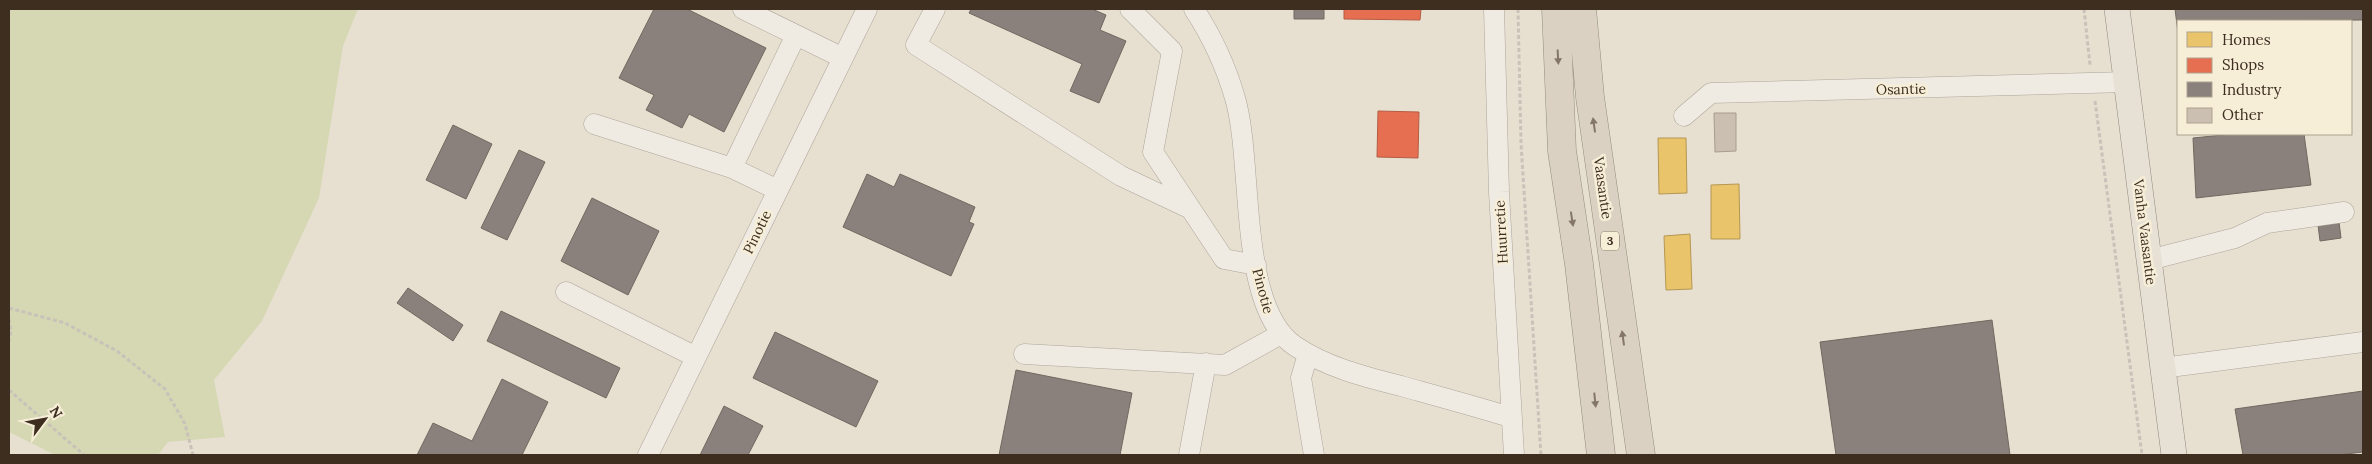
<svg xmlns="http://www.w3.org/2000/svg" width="2372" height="464" font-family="Lora,serif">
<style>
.green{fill:#d6d7b3}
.homes{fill:#e9c46a;stroke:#b59754}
.shops{fill:#e76f51;stroke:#b45c42}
.industry{fill:#8a817c;stroke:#736860}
.building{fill:#cbbfb2;stroke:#a89c90}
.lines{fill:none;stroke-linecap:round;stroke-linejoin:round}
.minor-casing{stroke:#ada599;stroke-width:21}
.major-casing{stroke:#928b80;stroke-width:26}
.highway-casing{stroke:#928b80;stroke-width:29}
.path{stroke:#c8c2b9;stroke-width:3;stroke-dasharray:4 2.5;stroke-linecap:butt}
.minor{stroke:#efebe3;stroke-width:20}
.major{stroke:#e6e1d4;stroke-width:25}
.highway{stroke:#dad1c2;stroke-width:28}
.oneway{fill:#847769}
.labels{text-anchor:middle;stroke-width:5;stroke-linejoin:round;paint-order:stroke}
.shield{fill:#f7eed8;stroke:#756857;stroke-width:1}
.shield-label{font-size:12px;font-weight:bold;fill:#3d2e20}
.street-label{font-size:14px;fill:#3d2e20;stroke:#f7eed8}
</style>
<rect width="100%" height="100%" fill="#e7e0d1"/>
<path class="green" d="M9,9H358L343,46L319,198L262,321L214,380L225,437L168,442L158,455H55L9,432Z"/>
<path class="homes" d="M1658,138H1686L1687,193L1659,194Z
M1739,184L1740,239H1711V185Z
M1690,234L1692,289L1666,290L1664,236Z"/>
<path class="shops" d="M1344,9H1421L1420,20L1344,19Z
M1378,111L1419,112L1418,158L1377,157Z"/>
<path class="industry" d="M654,9H687L766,48L724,132L689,114L682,128L646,110L654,95L619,78Z
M971,9H1092L1106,15L1100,30L1126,41L1099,103L1070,91L1082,64L969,13Z
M1294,9H1324V19H1294Z
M2175,9H2363V20L2178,21V33Z
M453,125L492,144L466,199L426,180Z
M2233,134H2304L2311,185L2196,198L2193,138Z
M519,150L545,162L507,240L481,228Z
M867,174L894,187L900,174L975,207L969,222L974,224L951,276L843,227Z
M592,198L659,231L628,295L561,261Z
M2339,222L2341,238L2320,241L2318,225Z
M408,288L463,325L453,341L397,303Z
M501,311L620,368L606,398L487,341Z
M1992,320L2010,455H1836L1820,342Z
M775,332L878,381L856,427L753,378Z
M1016,370L1132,393L1120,455H999Z
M502,379L548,402L522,455H417L433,423L472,441Z
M2363,391V452L2338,455H2243L2235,409Z
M724,406L763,426L748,455H700Z"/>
<path class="building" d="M1714,113H1736V151L1715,152Z"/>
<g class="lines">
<g class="minor-casing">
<path id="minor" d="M743,9L843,58
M935,9L916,45L1121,176L1191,209
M1130,9L1172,51L1153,152L1224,259L1256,265
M1194,9C1211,35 1226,67 1235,98C1254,162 1237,307 1295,346C1326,367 1365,377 1401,386C1437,396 1474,406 1510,417
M1494,9L1499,192L1514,455
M1684,116L1711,93L2127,82
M594,124L732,168
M778,190L732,168L796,35
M2149,260L2235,238L2267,223L2344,212
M566,292L696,357
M1024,354L1225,365L1281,334
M1308,354L1301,378L1314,455
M2162,368L2363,342
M648,455L867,9
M1189,455L1206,363"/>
</g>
<g class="major-casing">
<path id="major" d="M2117,9L2174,455"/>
</g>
<g class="highway-casing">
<path id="highway" d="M1556,9L1562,151L1579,264L1601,455
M1582,9L1590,97L1641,455"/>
</g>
<path class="path" d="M1518,9L1521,144L1541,455
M2084,9L2090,65
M2095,101L2142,455
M9,308L65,323L117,351L165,389L185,424L193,455
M9,319L11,331L9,341
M9,390L84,455"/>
<use href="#minor" class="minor"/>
<use href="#major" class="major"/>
<use href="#highway" class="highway"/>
</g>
<defs><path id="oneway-solid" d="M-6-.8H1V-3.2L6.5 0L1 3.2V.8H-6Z" transform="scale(1.25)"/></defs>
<g class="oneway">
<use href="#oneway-solid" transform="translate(1558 57) rotate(87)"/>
<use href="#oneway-solid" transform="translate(1594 125) rotate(-98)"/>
<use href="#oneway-solid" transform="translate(1572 219) rotate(81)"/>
<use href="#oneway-solid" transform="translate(1623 338) rotate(-98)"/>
<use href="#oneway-solid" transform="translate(1595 400) rotate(84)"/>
</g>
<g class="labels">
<rect class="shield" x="1601" y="231.5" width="18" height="19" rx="4"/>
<g class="shield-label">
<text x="1610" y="245">3</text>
</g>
<g class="street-label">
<text transform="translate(1901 89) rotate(-1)" y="5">Osantie</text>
<text transform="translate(1603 188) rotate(82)" y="5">Vaasantie</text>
<text transform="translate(757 232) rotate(-64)" y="5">Pinotie</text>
<text transform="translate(1501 232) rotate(-93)" y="5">Huurretie</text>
<text transform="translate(2145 232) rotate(83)" y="5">Vanha Vaasantie</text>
<text transform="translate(1263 291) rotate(75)" y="5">Pinotie</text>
</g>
</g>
<rect width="2372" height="464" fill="none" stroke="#3d2e20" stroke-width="20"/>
<rect x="2177" y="20" width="175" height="115" fill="#f7eed8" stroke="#ada18e"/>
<rect x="2187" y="32" width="25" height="15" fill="#e9c46a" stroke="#ada18e"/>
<text x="2222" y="45" font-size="15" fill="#3d2e20">Homes</text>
<rect x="2187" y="58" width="25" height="15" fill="#e76f51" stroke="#ada18e"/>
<text x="2222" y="70" font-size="15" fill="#3d2e20">Shops</text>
<rect x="2187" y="82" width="25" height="15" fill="#8a817c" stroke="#ada18e"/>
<text x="2222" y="95" font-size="15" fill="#3d2e20">Industry</text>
<rect x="2187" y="108" width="25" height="15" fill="#cbbfb2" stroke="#ada18e"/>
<text x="2222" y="120" font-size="15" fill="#3d2e20">Other</text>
<g transform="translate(45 419) rotate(58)" stroke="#f7eed8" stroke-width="4" paint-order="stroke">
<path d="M0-4L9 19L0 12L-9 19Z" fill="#3d2e20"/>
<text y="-8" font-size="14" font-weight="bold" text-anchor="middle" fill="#3d2e20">N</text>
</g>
</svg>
